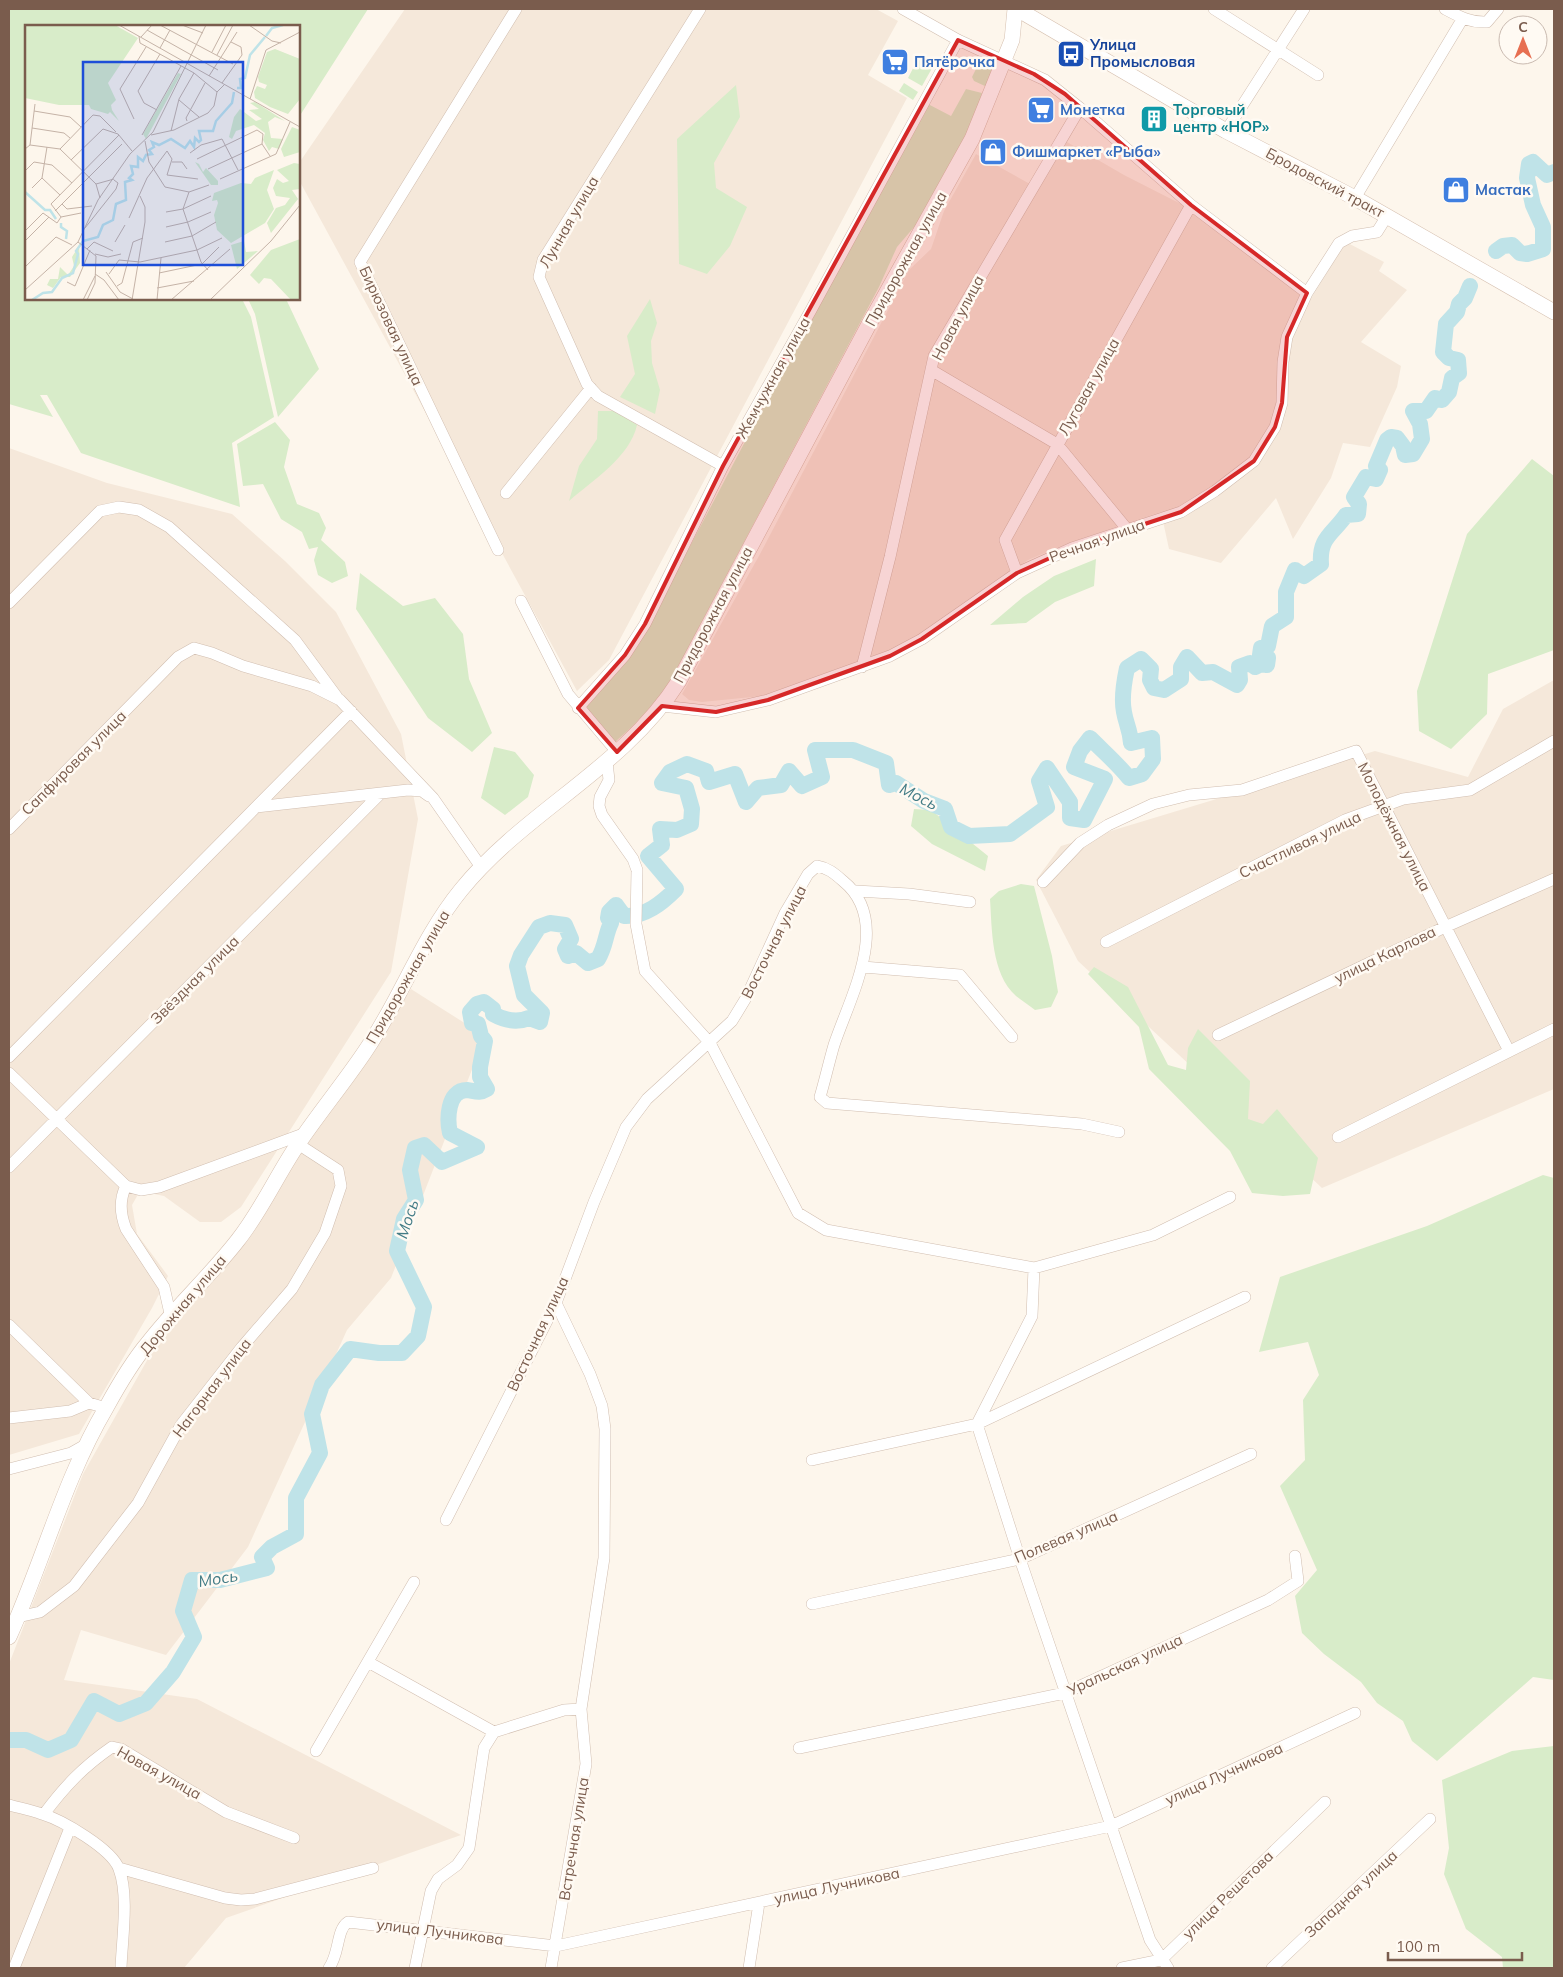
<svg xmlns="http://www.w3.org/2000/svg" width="1563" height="1977" font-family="Mulish,sans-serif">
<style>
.residential{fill:#f5e8da}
.green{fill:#d8ecc9}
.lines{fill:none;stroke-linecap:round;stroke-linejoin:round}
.river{stroke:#bfe3e8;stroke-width:16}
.street-casing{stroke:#d1beb0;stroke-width:12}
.secondary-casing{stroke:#d6c0b0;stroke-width:16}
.street{stroke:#fff;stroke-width:11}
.secondary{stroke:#fff;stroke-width:15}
.marked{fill:#d62828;fill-opacity:0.2;stroke:#d62828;stroke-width:4;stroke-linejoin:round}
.labels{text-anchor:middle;stroke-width:5;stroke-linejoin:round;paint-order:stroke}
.transit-label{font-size:15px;font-weight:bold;fill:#164399;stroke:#fffaf3;text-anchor:start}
.shop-label{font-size:15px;font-weight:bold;fill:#366cbe;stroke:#fffaf3;text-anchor:start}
.culture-label{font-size:15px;font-weight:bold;fill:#0d838f;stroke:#fffaf3;text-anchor:start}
.street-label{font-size:15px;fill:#7a5c4d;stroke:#fffaf3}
.water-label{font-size:16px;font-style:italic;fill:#437c86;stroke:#fffaf3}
.inset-river{fill:none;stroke:#bfe3e8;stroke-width:2.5}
.inset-road{fill:none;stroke:#c5b3a7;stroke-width:1}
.view{fill:#1d4ed8;fill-opacity:0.15;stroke:#1d4ed8;stroke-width:2.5}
.inset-edge{fill:none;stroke:#7a5c4d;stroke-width:2.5}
</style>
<rect width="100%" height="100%" fill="#fdf6ec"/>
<path class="residential" d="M405,9H876L898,21L868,75L907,98L609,660L577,691L299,180V163Z
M1067,142L1124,175L1181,204L1310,300L1346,242L1384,262L1379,271L1407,290L1361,342L1401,366L1397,387L1370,447L1343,443L1331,478L1293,539L1276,498L1221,563L1169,549L1161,512L1071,542L1028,560L906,644L762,696L702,702L689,700L682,694L760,554L909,270L931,249L944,211L976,154L1039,189Z
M9,448L107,483L232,514L285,561L336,612L401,734L418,819L391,972L241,1207L221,1222H200L164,1196L140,1191L132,1205L137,1234L168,1276L152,1308L79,1434L9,1455Z
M1554,680V1089L1322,1188L1078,961L1036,880L1061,846L1375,751L1468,777L1503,709Z
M411,989L485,1036L391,1278L347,1330L248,1547L166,1655L81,1630L64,1680L197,1699L461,1835L226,1918L184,1968H9V1664L83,1474L154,1348L270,1199Z"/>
<path class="green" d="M9,9H368L299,117V26H26V299H242L251,317L274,417L232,443L240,507L81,453L47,395H40L53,417L9,404Z
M920,55L935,63L922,86L908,78Z
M982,57L991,60L995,65L987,87L974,81L972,77Z
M904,83L918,92L913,100L899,91Z
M736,85L740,117L714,163L716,188L747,207L730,246L707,274L679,264L677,139Z
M966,89L982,93L971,128L915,226L897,247L879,287L672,678C656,703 637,723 615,742L585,714L586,703L658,607L769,396L928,104L951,116Z
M248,299H286L319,369L278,417L255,314Z
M650,299L657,323L651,341L652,363L660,390L655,414L620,397L635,374L627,336Z
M598,411H616L637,425C630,457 593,480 569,501L579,466L597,439Z
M275,422L290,440L284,467L297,504L319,513L326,528L321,540L345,562L348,576L332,583L318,575L314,560L318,547L309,549L302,532L281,519L263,484L243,486L237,444Z
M1532,459L1554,476V650L1488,674L1487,714L1451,749L1419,731L1417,691L1467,534Z
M1096,559L1094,586L1055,602L1026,623L990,625L1023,597L1054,576Z
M360,573L403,606L435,598L463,634L469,679L492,733L472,752L428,718L356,609Z
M494,747L515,752L534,775L528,797L505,815L481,798Z
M914,809L931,810L988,856L985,871L932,844L911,826Z
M1021,884L1034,886L1052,956L1058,992L1051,1007L1035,1010C1029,1005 1022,1001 1016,996C991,974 992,929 990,899L999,891Z
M1094,967L1128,987L1168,1065L1186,1070L1188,1048L1198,1029L1250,1081L1248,1119L1263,1124L1277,1109L1318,1158L1310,1194L1283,1196L1252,1193L1230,1151L1149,1069L1139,1027L1088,974Z
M1543,1175L1554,1178V1680L1533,1677L1437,1761L1412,1741L1403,1721L1377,1703L1361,1682L1324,1654L1302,1633L1295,1596L1317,1570L1280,1486L1305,1460L1303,1400L1319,1375L1308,1342L1259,1352L1280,1277L1427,1226Z
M1554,1746V1968H1503L1502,1957L1466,1929L1444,1874L1449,1848L1442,1780L1512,1751Z"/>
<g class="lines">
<path class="river" d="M1496,251L1503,246L1512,245L1520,253L1527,254L1543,249V227L1533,205L1527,178L1529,164L1533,162L1547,175L1554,172
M9,1740H26L48,1750L71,1740L94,1701L119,1714L146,1703L173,1672L194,1637L183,1611L192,1580H220L267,1568L262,1557L272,1547L296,1534V1498L320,1453L312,1414L322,1385L350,1349L379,1353H402L418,1336L424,1307L397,1251L404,1219L416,1200L410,1170L415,1148L424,1145L442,1162L477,1147L450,1133C447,1120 447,1090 467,1090C475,1091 479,1094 487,1089L480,1077V1067L485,1041L481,1036L478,1024L472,1023L470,1012L477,1004L484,1002L493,1009V1014C504,1020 517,1023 529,1018L540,1022L542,1013L524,995L517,966L521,955L539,927L550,923L565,925L571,939L565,949L568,956L576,953L588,963L598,959C606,946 605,935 611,923L608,918L609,912L616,905L624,916C645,917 662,903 676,889L648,856L662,845L660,829L677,830L691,824L692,809L686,788L662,783L670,772L687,764L706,771L709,782L735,774L746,802L758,788L781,785L789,771L802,786L822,777L815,750H853L886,763L889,785L896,783L924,801L945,809L951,827L969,836L1010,834L1047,807L1039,781L1047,768L1070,802V818L1084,820L1105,779L1074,767L1080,751L1090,738C1104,752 1117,763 1129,778L1142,774L1153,759L1152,738L1131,743C1130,729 1126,724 1124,712C1121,698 1124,682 1127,668L1141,659L1151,669L1150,680L1154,688L1164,690L1181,679V667L1187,657L1202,673L1213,672L1237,685L1240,680L1239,667L1250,663L1255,667L1261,664L1267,665L1268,658L1260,655L1261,648L1268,646L1272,626L1286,617V592L1295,570L1304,576L1321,564C1319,537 1333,534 1346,515L1358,514L1359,504L1354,497L1366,477L1376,479L1380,470L1376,466L1387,440L1391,437L1397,438L1403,446L1405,455L1413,454L1422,439L1420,424L1413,411H1426L1435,398L1442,400L1449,392L1452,378L1459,373L1458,360L1449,358L1443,352L1446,324L1457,312L1459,304L1465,298L1470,286"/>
<g class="street-casing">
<path id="street" d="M700,9L543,260L539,277L587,384L598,396L723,466
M1214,9L1318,75
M1445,9C1460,17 1471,23 1487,22L1498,9
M1080,108L1191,205L1307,293
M1226,131L1304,9
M1355,198L1463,18
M931,370L1057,444L1127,529
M506,493L591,388
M498,550L360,262L516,9
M1017,573L1005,540L1191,205
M521,601L568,694L617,752
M9,603L100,511L119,507L139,510L169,527L295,640L337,697
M862,667L890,557L934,356L1080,108L1045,80L958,40L903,9
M662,706L716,712L768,700L890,656L922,639L1017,573L1072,548L1181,512L1215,491L1254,461L1275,427L1282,403L1283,362L1287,337L1307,293L1339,243L1352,236L1377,232L1387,216
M578,708L625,655L645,624L723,466L811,310L958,40
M607,762L609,780L600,797L599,806L602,815L633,859L637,870L636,924L645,971L710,1043L798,1213L826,1230L1034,1268L1153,1235L1230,1197
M256,807L408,790L422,791L429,796
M9,829L178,657L194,648L212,653L243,666L312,686L340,700L433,798L481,867
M1043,882L1080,843L1108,825L1153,804L1189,795L1242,790L1356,751L1509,1051
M856,891L909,894L970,902
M1106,942L1345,820L1403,799L1470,790L1554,741
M863,967L960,975L1012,1037
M1218,1035L1445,927L1554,879
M9,1057L351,711
M9,1073L126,1186L141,1190L159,1187L306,1133
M1338,1137L1554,1029
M9,1167L381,793
M126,1186C119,1200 120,1214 126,1229L164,1287L171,1318
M1034,1268L1032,1316L977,1424L1020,1559L1150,1940L1168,1968
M9,1325L89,1403L106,1408
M9,1418L70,1411L89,1403
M812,1460L977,1424L1245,1297
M9,1469L71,1453L87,1444
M446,1520L556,1303L594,1202L626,1127L647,1099L732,1021L746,998L785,913L808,874L817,866C828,868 834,873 843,881C893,921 850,997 834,1045C829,1062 825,1080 820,1097L827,1103L1082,1124L1119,1132
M812,1604L1020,1559L1251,1454
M18,1617L40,1612L74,1586L138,1503L181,1425L242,1347L292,1289L325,1233L341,1186L338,1170L298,1144
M368,1662L494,1732
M799,1748L1065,1693L1268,1600L1298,1581L1295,1556
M316,1751L414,1582
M9,1805C20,1808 31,1810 42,1814C62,1820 112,1849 119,1869C129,1895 122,1940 121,1968
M44,1814C65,1786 83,1767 112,1747L121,1749L226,1812L294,1838
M119,1868L225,1898L241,1900L255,1899L373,1868
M14,1968L70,1828
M329,1968C340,1953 336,1930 348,1922L556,1946L1111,1826L1355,1713
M415,1968L431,1891L438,1879L457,1865L469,1848L484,1748L494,1732L564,1710L581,1709
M551,1968L586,1764L581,1709L604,1558L605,1429L602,1406L590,1374L556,1303
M749,1968L759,1903
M1122,1968L1161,1960L1325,1802
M1272,1968L1430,1819"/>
</g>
<g class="secondary-casing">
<path id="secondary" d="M1017,9L1226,131L1355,198L1554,312
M9,1637C43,1562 64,1479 106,1408C118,1386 132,1362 148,1343C176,1307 210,1276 238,1240C261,1211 277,1175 298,1144C319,1113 343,1084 364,1053C400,1001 421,939 461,890C525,811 624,768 679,681L868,326L972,139L1012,40L1015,9"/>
</g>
<use href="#street" class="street"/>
<use href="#secondary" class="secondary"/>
</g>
<path class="marked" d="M958,40L1034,74L1065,94L1191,205L1307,293L1287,337L1282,403L1275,427L1254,461L1181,512L1072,548L1017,573L922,639L890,656L768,700L716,712L662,706L617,752L578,708L625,655L645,624L723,466Z"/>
<defs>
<g id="bus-square" transform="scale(1.4375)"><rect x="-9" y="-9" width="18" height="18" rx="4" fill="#1a4fb4" stroke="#fffaf3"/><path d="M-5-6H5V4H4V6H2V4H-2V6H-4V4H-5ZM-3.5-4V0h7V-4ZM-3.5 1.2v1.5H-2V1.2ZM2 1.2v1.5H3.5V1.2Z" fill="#fff"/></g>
<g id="supermarket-square" transform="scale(1.4375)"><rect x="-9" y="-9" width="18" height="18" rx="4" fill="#3f7fe0" stroke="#fffaf3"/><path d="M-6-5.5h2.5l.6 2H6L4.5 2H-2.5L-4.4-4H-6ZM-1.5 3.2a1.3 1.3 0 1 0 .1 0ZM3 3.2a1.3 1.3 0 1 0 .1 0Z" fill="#fff"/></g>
<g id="building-square" transform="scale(1.4375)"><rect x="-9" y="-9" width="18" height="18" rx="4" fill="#0f9aa8" stroke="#fffaf3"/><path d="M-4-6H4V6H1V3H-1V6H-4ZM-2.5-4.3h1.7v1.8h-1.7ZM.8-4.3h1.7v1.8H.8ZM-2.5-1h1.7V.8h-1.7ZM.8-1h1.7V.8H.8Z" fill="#fff"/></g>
<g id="shop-square" transform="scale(1.4375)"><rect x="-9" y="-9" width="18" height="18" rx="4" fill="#3f7fe0" stroke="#fffaf3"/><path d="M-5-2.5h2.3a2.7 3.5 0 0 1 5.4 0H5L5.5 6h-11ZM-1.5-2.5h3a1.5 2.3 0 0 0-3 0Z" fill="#fff"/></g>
</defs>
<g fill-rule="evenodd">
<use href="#bus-square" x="1071" y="54"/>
<use href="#supermarket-square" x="895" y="62"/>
<use href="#supermarket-square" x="1041" y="110"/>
<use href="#building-square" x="1154" y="119"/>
<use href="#shop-square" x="993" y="152"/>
<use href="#shop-square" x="1456" y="190"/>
</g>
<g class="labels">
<g class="transit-label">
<text x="1090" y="50">Улица<tspan x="1090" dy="17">Промысловая</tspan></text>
</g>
<g class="shop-label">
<text x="914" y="67">Пятёрочка</text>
<text x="1060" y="115">Монетка</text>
<text x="1012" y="157">Фишмаркет «Рыба»</text>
<text x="1475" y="195">Мастак</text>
</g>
<g class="culture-label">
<text x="1173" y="115">Торговый<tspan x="1173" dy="17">центр «НОР»</tspan></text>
</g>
<g class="street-label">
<text transform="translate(1325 183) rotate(28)" y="5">Бродовский тракт</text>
<text transform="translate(569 222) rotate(-60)" y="5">Лунная улица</text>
<text transform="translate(906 259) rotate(-61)" y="5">Придорожная улица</text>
<text transform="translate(958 318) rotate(-62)" y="5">Новая улица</text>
<text transform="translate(391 326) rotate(65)" y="5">Бирюзовая улица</text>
<text transform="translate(773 378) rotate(-61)" y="5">Жемчужная улица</text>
<text transform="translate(1089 387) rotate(-61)" y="5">Луговая улица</text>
<text transform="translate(1097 541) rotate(-20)" y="5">Речная улица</text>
<text transform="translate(713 615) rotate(-62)" y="5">Придорожная улица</text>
<text transform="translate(74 763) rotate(-45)" y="5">Сапфировая улица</text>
<text transform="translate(1394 827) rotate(63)" y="5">Молодёжная улица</text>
<text transform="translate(1300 845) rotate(-26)" y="5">Счастливая улица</text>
<text transform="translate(774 942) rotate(-63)" y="5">Восточная улица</text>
<text transform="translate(1385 955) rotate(-26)" y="5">улица Карлова</text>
<text transform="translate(408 977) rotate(-60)" y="5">Придорожная улица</text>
<text transform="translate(195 980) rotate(-45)" y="5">Звёздная улица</text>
<text transform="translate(183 1305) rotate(-50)" y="5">Дорожная улица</text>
<text transform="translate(538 1334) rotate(-65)" y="5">Восточная улица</text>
<text transform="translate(212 1388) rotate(-53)" y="5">Нагорная улица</text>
<text transform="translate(1066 1537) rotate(-23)" y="5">Полевая улица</text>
<text transform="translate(1125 1665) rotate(-25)" y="5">Уральская улица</text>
<text transform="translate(159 1773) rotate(29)" y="5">Новая улица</text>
<text transform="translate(1224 1774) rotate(-25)" y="5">улица Лучникова</text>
<text transform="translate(574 1839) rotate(-81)" y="5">Встречная улица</text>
<text transform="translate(837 1886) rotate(-12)" y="5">улица Лучникова</text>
<text transform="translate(1351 1894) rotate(-43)" y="5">Западная улица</text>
<text transform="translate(1228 1895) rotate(-44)" y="5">улица Решетова</text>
<text transform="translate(440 1932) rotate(7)" y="5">улица Лучникова</text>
</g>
<g class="water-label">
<text transform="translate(919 796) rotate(27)" y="6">Мось</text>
<text transform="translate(407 1219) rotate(-72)" y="6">Мось</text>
<text transform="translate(218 1578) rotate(-9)" y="6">Мось</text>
</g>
</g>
<g transform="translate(25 25)">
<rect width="275" height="275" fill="#fdf6ec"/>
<path d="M0,0H90L113,13L83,58L91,75L86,80L87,85L94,96L85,87L83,89L66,84L64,80H34L0,73ZM250,24L275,34V74L263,89L245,82L230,73L229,67L232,61L240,64L242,60L234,57L233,52L242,27ZM153,48L156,49L121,114L118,109ZM230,77L260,96L250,92L243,97L246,113L258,114L254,124L247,122L244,126L238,115L240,108L229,100L211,106L207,114L204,112L209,92L215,84L231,96L237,94L224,85L234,84L225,78ZM267,102L275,105V127L259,132L256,124ZM170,137L174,139L178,147L181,143L193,156V160H186ZM269,138L275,139V164L267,165L273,174L246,208L242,198L251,183L260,180L265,173L251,171L248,163L252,154L258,158L264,156L252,145ZM249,145L242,165L249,184L240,198L206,218L192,205L189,190L193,178L192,175L187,176L189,168L216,158L226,159L230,153ZM275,214V275H266L246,254L239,253L234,259L225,250L246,225ZM219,216L221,227L233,226L212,244L206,220ZM54,221L55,238L45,252H36L28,263L22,260L25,254H33L35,242L43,250L49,241L47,232Z" fill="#d8ecc9"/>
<path class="inset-river" d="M241,11L247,3L258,0M212,63H216L215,54L220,53L225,30L240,12M0,167L20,185H25L31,194M36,198V202L42,206L41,214M7,275L18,268L27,267L37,253L48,248L53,229L51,226L58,216L73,212L78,200L88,195L91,179L101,175L100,157L107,155L104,153L108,149L106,141L113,142V132L118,136L121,130L127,129L124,125L129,122L127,117L134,120L146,114L160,123L165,116L169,122L170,113L174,117L176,115L174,106H188L191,96L207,78L209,67"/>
<path class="inset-road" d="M94,0L275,102M135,0L208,39M157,0L178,8M224,0L247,16L256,18M122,5L193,45M114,11L115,18L169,48L154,74L146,106M116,12L127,0M135,23L145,5M187,27L201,0M192,30L208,0M169,48L192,67M184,51L212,7M197,58L217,30L216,22L206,17M225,74L241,25L275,7M154,75L174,92M132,85L119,78L113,66L135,29M9,86L45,92L56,102M109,94L95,64L121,22M162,96L161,93L180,58M7,103L39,108L45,113M117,110L156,41M126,110L149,105L183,88L189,81L192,67L200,59M120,116L124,137L140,162L164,167L184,160M5,120L10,79M0,124L5,120L35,124L71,159L75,173M35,124L68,90L75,91L91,107M165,128L176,120L197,114L213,145M172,134L232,105L238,109L237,119L245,131M46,135L78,104L93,109L107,126M147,137H157L162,144M183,144L237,119M0,146L9,137L27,140L47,158M17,153L35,170M195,154L251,129L265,97M71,159L89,154M7,163L17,153L22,122M164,167L158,184L176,237L183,245M37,179L42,184L67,181M30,186L97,119M141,187L158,184L186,171M36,192L56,188M104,193L122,153L142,126L147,134L142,150L173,154M141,202L163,197L186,187M60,203L91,164L93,158L89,155M0,206L18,188L32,198L36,192L26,179L94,110M0,216L24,192M53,217L73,175L105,129L128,107L181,0M53,217L71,231L70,258L62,275M90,217L100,200M140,217L167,211L191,197M62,224L69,217L88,226M70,229L83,232L96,229M0,242L31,212L47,220M81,247L95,267L108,274M134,248L177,239L194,222M70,249L79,255L94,275M84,249L94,235L115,237L172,225L197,213M42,257L50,261L65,225M92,261L97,258L108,217L118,213M132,263L169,256M0,265L53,217M58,275L70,251M107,275L120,197V182L115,171M132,275L136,233M146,275L205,224M185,275L246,216L275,180"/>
<path class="view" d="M58,37H218V240H58Z"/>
<rect width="275" height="275" class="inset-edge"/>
</g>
<rect width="1563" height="1977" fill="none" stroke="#7a5c4d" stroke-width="20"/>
<g transform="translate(1523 40)"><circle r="24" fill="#fffaf3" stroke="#cabbb1"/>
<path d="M0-4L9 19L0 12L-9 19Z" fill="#e76f51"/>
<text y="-8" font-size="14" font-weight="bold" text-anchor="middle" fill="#7a5c4d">С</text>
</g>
<path d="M1388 1952v8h134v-8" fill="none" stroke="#7a5c4d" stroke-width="2.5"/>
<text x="1396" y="1952" font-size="15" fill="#7a5c4d" stroke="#fffaf3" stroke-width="4" paint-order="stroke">100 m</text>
</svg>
